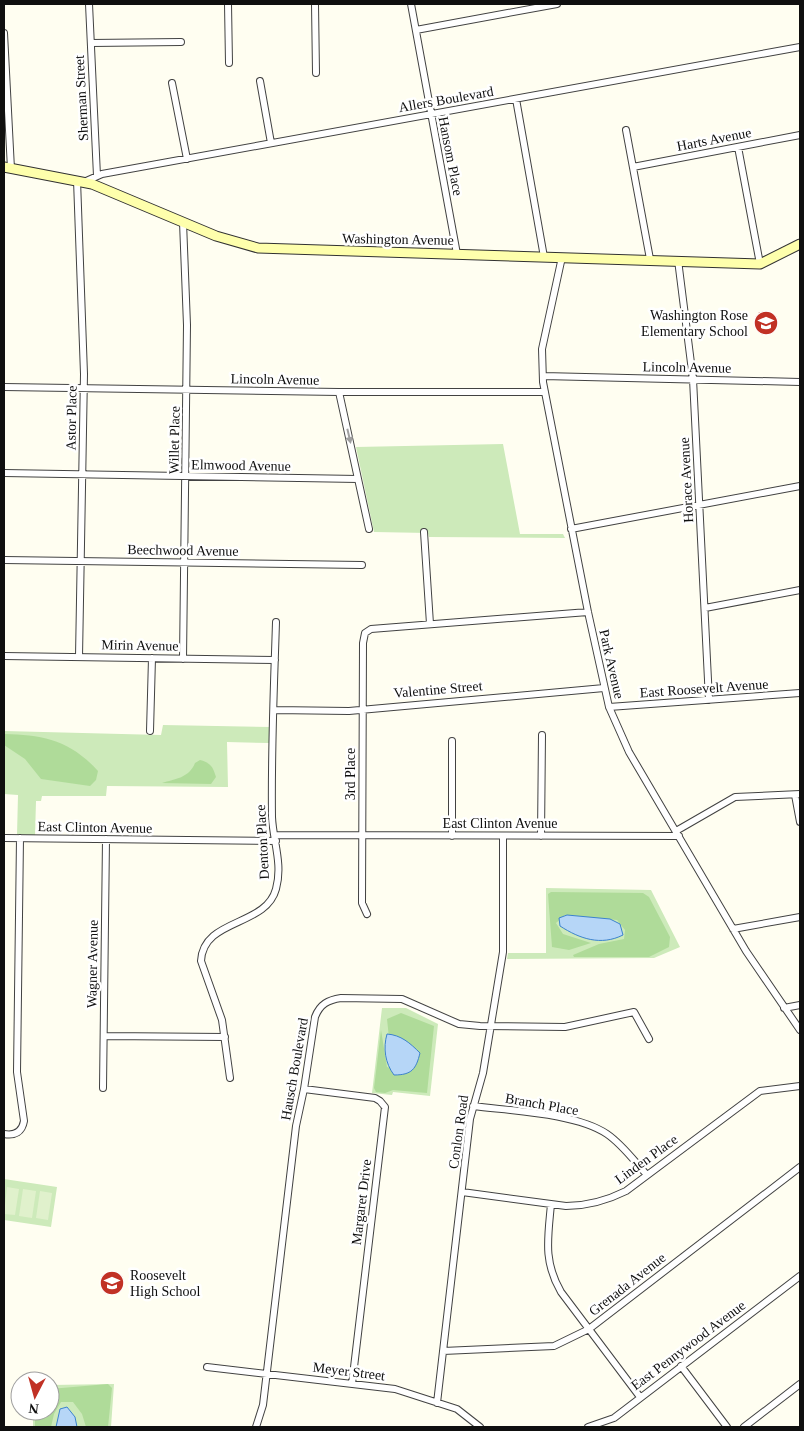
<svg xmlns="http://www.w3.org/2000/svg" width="804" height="1431" font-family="Georgia,serif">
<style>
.green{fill:#cdeaba}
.forest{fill:#afdb99}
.pitch{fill:#e0f1cc}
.water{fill:#b6d6f7;stroke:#3c82ce}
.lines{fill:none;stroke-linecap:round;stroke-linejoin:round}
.street-casing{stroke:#424242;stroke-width:8}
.secondary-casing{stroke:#313131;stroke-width:11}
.street{stroke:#fff;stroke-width:6}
.secondary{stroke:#feffac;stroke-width:9}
.oneway{fill:#9f9f9f}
.labels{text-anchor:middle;stroke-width:5;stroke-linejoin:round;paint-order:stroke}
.street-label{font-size:14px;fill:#0f0f0f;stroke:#fff}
.poi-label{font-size:14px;fill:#0f0f0f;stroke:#fff;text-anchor:end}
</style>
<rect width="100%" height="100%" fill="#fffef1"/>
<path class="green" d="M503,444L520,534H563L565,538L429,537L428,533L374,532L356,447Z
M163,725L271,727L270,743L227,742L228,787L107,786L106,796H42L41,801H36L35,836L17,835L18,795L4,794V731L161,735Z
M546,888L651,890L680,947L654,958L507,959L508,953H546Z
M382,1008H406L438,1024L430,1096L393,1092L392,1095L372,1093Z
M4,1179L57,1187L51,1227L4,1220Z
M114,1384L111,1427H33V1411H50V1385Z"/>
<path class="forest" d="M4,734C43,735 70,740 98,771L96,780L90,786L41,779L25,759L4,745Z
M200,760C211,763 213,767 216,777L211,784L162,783C175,779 189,778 195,763Z
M551,892L643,893L649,897L670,937L669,947L649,957H574L573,955L599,944L624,939L625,930L617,920L565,915L556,923L563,934L591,943L569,950L552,947L548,894Z
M401,1013L434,1026L427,1093L393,1090L385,1093L376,1092L374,1088L381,1030L387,1067L399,1070L389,1038L387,1019Z
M108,1384L112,1388L108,1427H86L82,1414L73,1402H61L54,1414L51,1427H35V1411H50V1389Z"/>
<path class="pitch" d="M7,1187L19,1189L15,1215L4,1214Z
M23,1189L36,1191L32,1218L19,1216Z
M40,1191L52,1193L48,1220L36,1218Z"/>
<path class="water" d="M567,915L610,919L620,924L623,935C601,946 580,939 560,926L559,918Z
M387,1034C401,1035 410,1043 420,1053C416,1069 412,1075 394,1075C385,1063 383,1048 387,1034Z
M67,1407L75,1417L77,1427H56L60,1409Z"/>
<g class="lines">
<g class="street-casing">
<path id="street" d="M89,4L97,176
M228,4L229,63
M315,4L316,73
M411,4L457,254
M416,30L557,4
M4,33L11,169
M91,43L181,42
M260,81L271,143
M172,83L187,159
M516,99L544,257
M626,130L650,259
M738,147L760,264
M633,167L800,135
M77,180L84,374L79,657
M84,182L102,174L800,47
M183,222L187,325L183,659
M562,257L542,349L543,382L588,612L609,707L629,752L746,951L800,1030
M678,260L693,379L709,700
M543,376L800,382
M4,387L339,392H545
M339,392L369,529
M4,473L358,479
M571,529L800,486
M424,532L430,624
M4,560L362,565
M705,608L800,590
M4,656L275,660
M609,707L800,693
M274,710L349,711L604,688
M150,731L152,658
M795,795L800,822
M676,831L735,797L800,794
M275,835L679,836
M452,836V741
M541,836L542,735
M4,838L276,841
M367,914L362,903L363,643L365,633L371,629L588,612
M733,929L800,917
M784,1008L800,1005
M104,1036L225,1037
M230,1078L222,1020L201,961C203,918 266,927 276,889C283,864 273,841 272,817C271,752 274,687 276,622
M103,1088L106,839
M304,1089L375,1098L380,1101L385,1107L352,1384
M473,1106C511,1111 576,1113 607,1134C623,1145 634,1161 647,1175
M4,1134C15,1136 22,1132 24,1121L17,1072L20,838
M462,1192L566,1206C588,1206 606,1201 626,1191L760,1091L800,1086
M551,1204C548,1238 543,1261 561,1292L640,1397
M443,1351L554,1346L589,1329L800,1167
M681,1366L727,1427
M207,1367L395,1389L457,1409L480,1427
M437,1403L470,1119L483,1073L503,952V836
M256,1427L263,1405L296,1126L304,1089L315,1017C320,1004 328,1000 341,998L402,999L459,1024L480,1026L565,1027L634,1012L649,1039
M588,1427L614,1418L800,1276
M744,1427L800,1384"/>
</g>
<g class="secondary-casing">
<path id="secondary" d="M4,167L92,184L216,236L258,248L760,264L800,244"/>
</g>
<use href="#street" class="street"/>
<use href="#secondary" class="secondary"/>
</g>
<defs><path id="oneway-solid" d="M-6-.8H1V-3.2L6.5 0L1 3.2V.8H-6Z" transform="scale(1.25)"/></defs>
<use class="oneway" href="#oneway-solid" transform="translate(349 436) rotate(77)"/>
<defs>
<g id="school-disc" transform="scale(1.25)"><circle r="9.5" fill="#c13125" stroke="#fff"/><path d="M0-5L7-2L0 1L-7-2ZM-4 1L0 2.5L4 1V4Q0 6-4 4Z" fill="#fff"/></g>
</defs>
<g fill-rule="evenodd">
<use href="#school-disc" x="766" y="323"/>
<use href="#school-disc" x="112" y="1283"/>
</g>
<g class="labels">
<g class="street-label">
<text transform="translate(81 98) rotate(-93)" y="5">Sherman Street</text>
<text transform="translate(446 99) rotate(-10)" y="5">Allers Boulevard</text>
<text transform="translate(714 139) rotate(-11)" y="5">Harts Avenue</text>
<text transform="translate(451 156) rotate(79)" y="5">Hansom Place</text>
<text transform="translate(398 239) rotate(1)" y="5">Washington Avenue</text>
<text transform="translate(687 367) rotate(1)" y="5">Lincoln Avenue</text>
<text transform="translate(275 379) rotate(1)" y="5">Lincoln Avenue</text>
<text transform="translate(71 418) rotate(-89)" y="5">Astor Place</text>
<text transform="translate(174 440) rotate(-89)" y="5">Willet Place</text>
<text transform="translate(241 465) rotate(1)" y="5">Elmwood Avenue</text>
<text transform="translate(686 480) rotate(-93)" y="5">Horace Avenue</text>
<text transform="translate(183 550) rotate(1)" y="5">Beechwood Avenue</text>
<text transform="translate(140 645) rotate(1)" y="5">Mirin Avenue</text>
<text transform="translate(612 664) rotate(77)" y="5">Park Avenue</text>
<text transform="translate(704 688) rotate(-4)" y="5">East Roosevelt Avenue</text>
<text transform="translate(438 689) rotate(-5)" y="5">Valentine Street</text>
<text transform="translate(350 774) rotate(-90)" y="5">3rd Place</text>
<text x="500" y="828">East Clinton Avenue</text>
<text transform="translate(95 827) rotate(1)" y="5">East Clinton Avenue</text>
<text transform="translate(262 842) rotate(-93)" y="5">Denton Place</text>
<text transform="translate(92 964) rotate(-89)" y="5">Wagner Avenue</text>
<text transform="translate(294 1069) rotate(-80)" y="5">Hausch Boulevard</text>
<text transform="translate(542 1104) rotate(10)" y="5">Branch Place</text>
<text transform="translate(458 1132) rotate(-82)" y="5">Conlon Road</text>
<text transform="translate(646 1159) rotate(-36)" y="5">Linden Place</text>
<text transform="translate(361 1202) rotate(-83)" y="5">Margaret Drive</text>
<text transform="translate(627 1284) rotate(-38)" y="5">Grenada Avenue</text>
<text transform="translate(688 1345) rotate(-37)" y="5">East Pennywood Avenue</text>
<text transform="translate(349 1371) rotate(7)" y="5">Meyer Street</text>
</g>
<g class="poi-label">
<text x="748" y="320">Washington Rose<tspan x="748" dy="16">Elementary School</tspan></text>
<text x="130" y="1280" text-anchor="start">Roosevelt<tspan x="130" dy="16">High School</tspan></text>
</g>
</g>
<rect width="804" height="1431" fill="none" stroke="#0f0f0f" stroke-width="10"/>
<g transform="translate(35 1396) rotate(186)"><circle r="24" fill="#ffffff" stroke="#9f9f9f"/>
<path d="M0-4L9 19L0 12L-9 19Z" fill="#c13125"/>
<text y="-8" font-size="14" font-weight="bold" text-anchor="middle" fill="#0f0f0f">N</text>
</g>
</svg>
